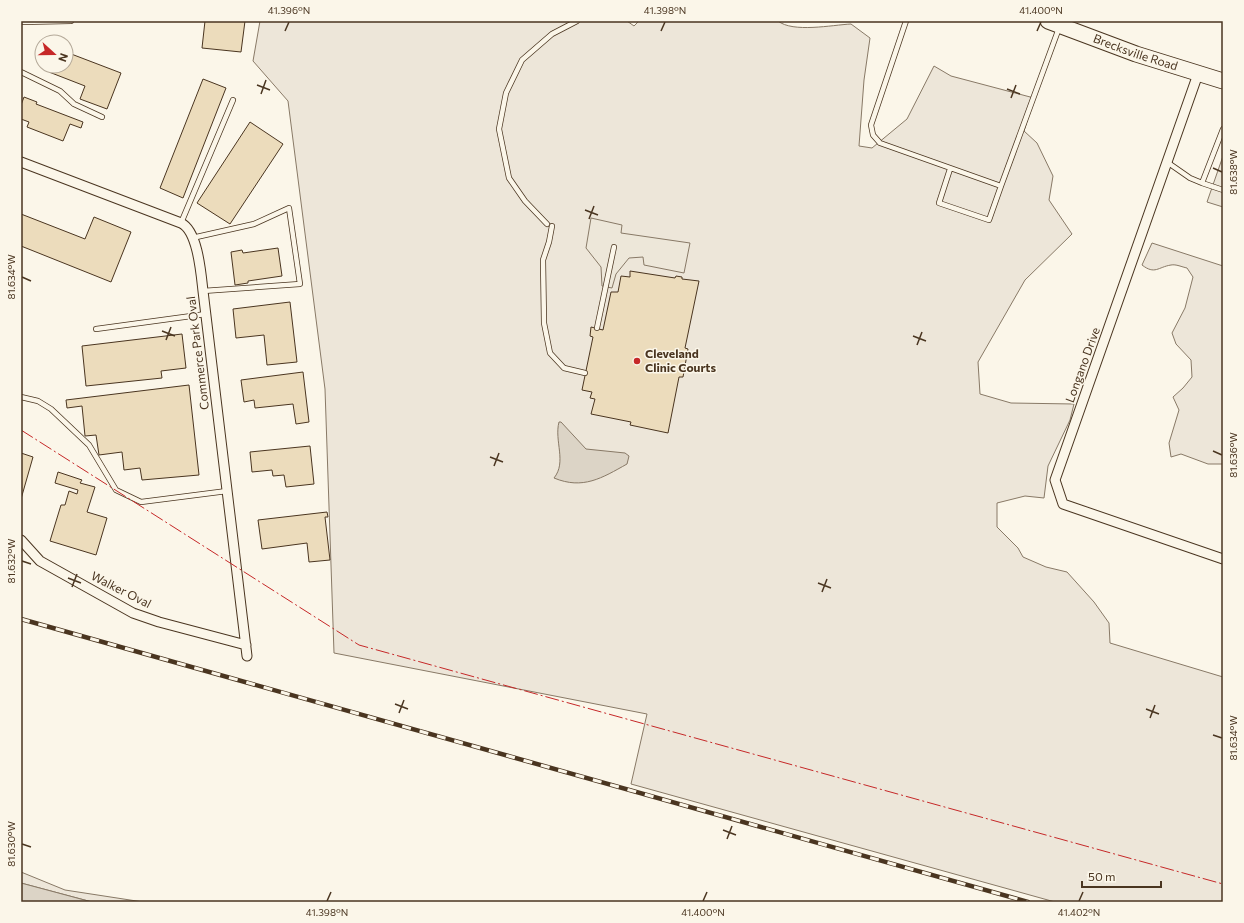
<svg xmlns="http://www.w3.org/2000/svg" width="1244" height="923" font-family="Commissioner,sans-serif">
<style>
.green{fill:#ede6d9;stroke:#887966}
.parking{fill:#ede7d9;stroke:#887966}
.water{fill:#dcd4c6;stroke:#887966}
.building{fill:#ecdcbc;stroke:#4a3520}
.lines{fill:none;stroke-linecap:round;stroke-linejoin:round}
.lane-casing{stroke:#4a3520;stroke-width:6}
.street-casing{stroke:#4a3520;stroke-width:11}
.primary-casing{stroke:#4a3520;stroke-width:17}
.lane{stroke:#fbf6e9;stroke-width:4.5}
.street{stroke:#fbf6e9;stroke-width:9}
.primary{stroke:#fbf6e9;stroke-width:15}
.rail-casing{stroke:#4a3520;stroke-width:4.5}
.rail{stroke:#fbf6e9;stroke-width:3;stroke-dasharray:9;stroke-linecap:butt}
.power{stroke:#c62828;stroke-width:1;stroke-dasharray:14 3 2 3;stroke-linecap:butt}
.ticks{fill:none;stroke:#4a3520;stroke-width:1.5}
.poi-dot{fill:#c62828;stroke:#fbf6e9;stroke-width:1.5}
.labels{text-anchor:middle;stroke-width:3;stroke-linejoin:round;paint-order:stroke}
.street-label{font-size:12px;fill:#4a3520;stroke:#fbf6e9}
.poi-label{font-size:12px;font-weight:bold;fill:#4a3520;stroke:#fbf6e9;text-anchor:start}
.neatline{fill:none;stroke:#4a3520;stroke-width:1.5}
.ticks-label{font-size:10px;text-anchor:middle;fill:#4a3520}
</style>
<rect width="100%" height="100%" fill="#fbf6e9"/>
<path class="green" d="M260,21H627L634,26L639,21H778C793,33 832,25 851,24L870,38L864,80L859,146L872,148L907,119L934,66L951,76L1034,98L1024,131L1037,143L1053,176L1049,200L1072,234L1025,280L978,362L980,394L1011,403L1074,404L1070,420L1048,466L1044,498L1025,496L997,503V527L1018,548L1023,557L1046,567L1067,572L1094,602L1109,623L1110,643L1223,677V902H1055L631,784L647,714L334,653L325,389L288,101L253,61Z
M1152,243L1223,266V464H1208L1181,454L1171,457L1169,443L1179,410L1173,397L1183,388L1192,377L1191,360L1176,344L1172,333L1185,308L1193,277L1187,268C1182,267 1176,264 1171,265C1158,267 1155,275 1142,265Z
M21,872L65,890L143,902H92L21,883Z"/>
<path class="parking" d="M1223,156V207L1207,202Z
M591,218L622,225L621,233L690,243L684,273L644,265L643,257L629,258L616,274L612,288L602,286L601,267L586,248Z"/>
<path class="water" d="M559,422H561L586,449L625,453L629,456L627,464C602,478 583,490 554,478C567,462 554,441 559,422Z
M21,883L92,902H21Z"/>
<path class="building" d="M205,21H245L241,52L202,48Z
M66,52L121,73L107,109L80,99L85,86L49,72L50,67L47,66H66Z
M42,54V64L38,63Z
M203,79L226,88L183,198L160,188Z
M24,97L37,102L36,104L83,122L81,128L70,124L63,141L27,127L29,122L21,119V105Z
M250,122L283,144L230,224L197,203Z
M21,214L85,239L94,217L131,232L111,282L21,246Z
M278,248L282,276L248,281V283L235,285L231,252L242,250L243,253Z
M630,271L675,278L676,276L682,277V279L699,281L685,348L688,349L683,377H679L668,433L630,425L631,422L591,414L595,399L590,398L592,392L582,390L593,337L590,336L591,327L603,330L611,292H618L621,276L630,277Z
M290,302L297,362L267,365L264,335L236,338L233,309Z
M182,334L186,368L161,371L162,378L86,386L82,346Z
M303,372L309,422L296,424L293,404L255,408L254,400L244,402L241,380Z
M189,385L199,475L142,480L140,468L124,470L122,452L99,455L96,435L85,436L82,406L67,408L66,400Z
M310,446L314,484L286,487L284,475L273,476L272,470L252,472L250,452Z
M21,453L33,457L21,499Z
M58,472L82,480L80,483L95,487L87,512L107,518L96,555L50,541L61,505H65L69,491L77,494L78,490L55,483Z
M327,512L328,517H325L330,560L309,562L307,543L262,549L258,520Z"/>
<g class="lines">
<g class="lane-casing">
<path id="lane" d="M906,21L871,125L873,135L880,143L1001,186L1059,28
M21,22L71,21
M21,72L60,91L74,104L102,117
M1223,129L1202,183L1223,190
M1167,162L1190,178L1202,183
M950,169L939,203L989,220L1001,186
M181,223L233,100
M547,224L525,201L509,178L499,129L506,93L522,60L552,34L577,21
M552,226L549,242L543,260L544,323L550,353L564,368L585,373
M192,238L254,224L289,208L300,284L203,291
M597,328L614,247
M96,329L206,314
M21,397L38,401L51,409L89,445L116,490L141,502L227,491"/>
</g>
<g class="street-casing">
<path id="street" d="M1198,74L1055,480L1063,504L1223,559
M21,162L181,223C198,231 201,274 203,291L247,656
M21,540L40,561L133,613L159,622L246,645"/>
</g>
<g class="primary-casing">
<g id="primary">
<path id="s1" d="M1048,21L1136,54L1223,81"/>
</g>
</g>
<use href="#lane" class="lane"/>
<use href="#street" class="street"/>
<use href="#primary" class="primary"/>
<g class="rail-casing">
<path id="rail" d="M21,619L1028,902"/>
</g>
<use href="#rail" class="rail"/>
<path class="power" d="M21,430L359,645L1223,884"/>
</g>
<path class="ticks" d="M285,31L289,22M661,31L665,22M1037,31L1041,22M257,85L270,90M1007,89L1020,94M261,94L266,80M1011,98L1016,85M1213,168L1222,172M585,210L598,215M589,219L594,206M22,277L31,281M162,331L175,336M913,336L926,341M166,340L171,327M917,345L922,332M1213,451L1222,455M490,457L503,462M494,466L499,453M22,561L31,564M68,578L81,583M818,583L831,588M72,587L77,574M822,592L827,579M395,704L408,709M1146,709L1159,714M399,713L404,700M1150,718L1155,705M1213,735L1222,738M723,830L736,835M727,839L732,826M22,844L31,847M327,901L331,892M703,901L707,892M1079,901L1083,892"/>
<circle class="poi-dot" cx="637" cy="361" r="4"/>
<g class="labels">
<g class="street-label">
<text dy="4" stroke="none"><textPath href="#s1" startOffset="93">Brecksville Road</textPath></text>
<text transform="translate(198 353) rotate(-97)" y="4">Commerce Park Oval</text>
<text transform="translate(1083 365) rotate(-70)" y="4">Longano Drive</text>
<text transform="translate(121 590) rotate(27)" y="4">Walker Oval</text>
</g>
<g class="poi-label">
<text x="645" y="358">Cleveland<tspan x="645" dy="14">Clinic Courts</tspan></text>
</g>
</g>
<rect width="1244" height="923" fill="none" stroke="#fbf6e9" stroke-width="44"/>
<g transform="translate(54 54) rotate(111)"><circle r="19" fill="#fbf6e9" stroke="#b4a999"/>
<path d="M0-3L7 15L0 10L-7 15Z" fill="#c62828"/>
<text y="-6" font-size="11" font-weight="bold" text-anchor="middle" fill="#4a3520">N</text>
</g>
<path d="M1082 881v6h79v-6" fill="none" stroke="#4a3520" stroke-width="2"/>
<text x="1088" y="881" font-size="12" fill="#4a3520" stroke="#fbf6e9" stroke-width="3" paint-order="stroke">50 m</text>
<rect x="22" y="22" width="1200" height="879" class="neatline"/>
<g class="ticks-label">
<text x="289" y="14">41.396°N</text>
<text x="665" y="14">41.398°N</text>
<text x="1041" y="14">41.400°N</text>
<text transform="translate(1233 172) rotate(-90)" y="4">81.638°W</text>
<text transform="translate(11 277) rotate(-90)" y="4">81.634°W</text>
<text transform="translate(1233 455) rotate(-90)" y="4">81.636°W</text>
<text transform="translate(11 561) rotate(-90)" y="4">81.632°W</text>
<text transform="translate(1233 738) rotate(-90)" y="4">81.634°W</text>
<text transform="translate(11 844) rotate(-90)" y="4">81.630°W</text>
<text x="327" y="916">41.398°N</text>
<text x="703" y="916">41.400°N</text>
<text x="1079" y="916">41.402°N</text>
</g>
</svg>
